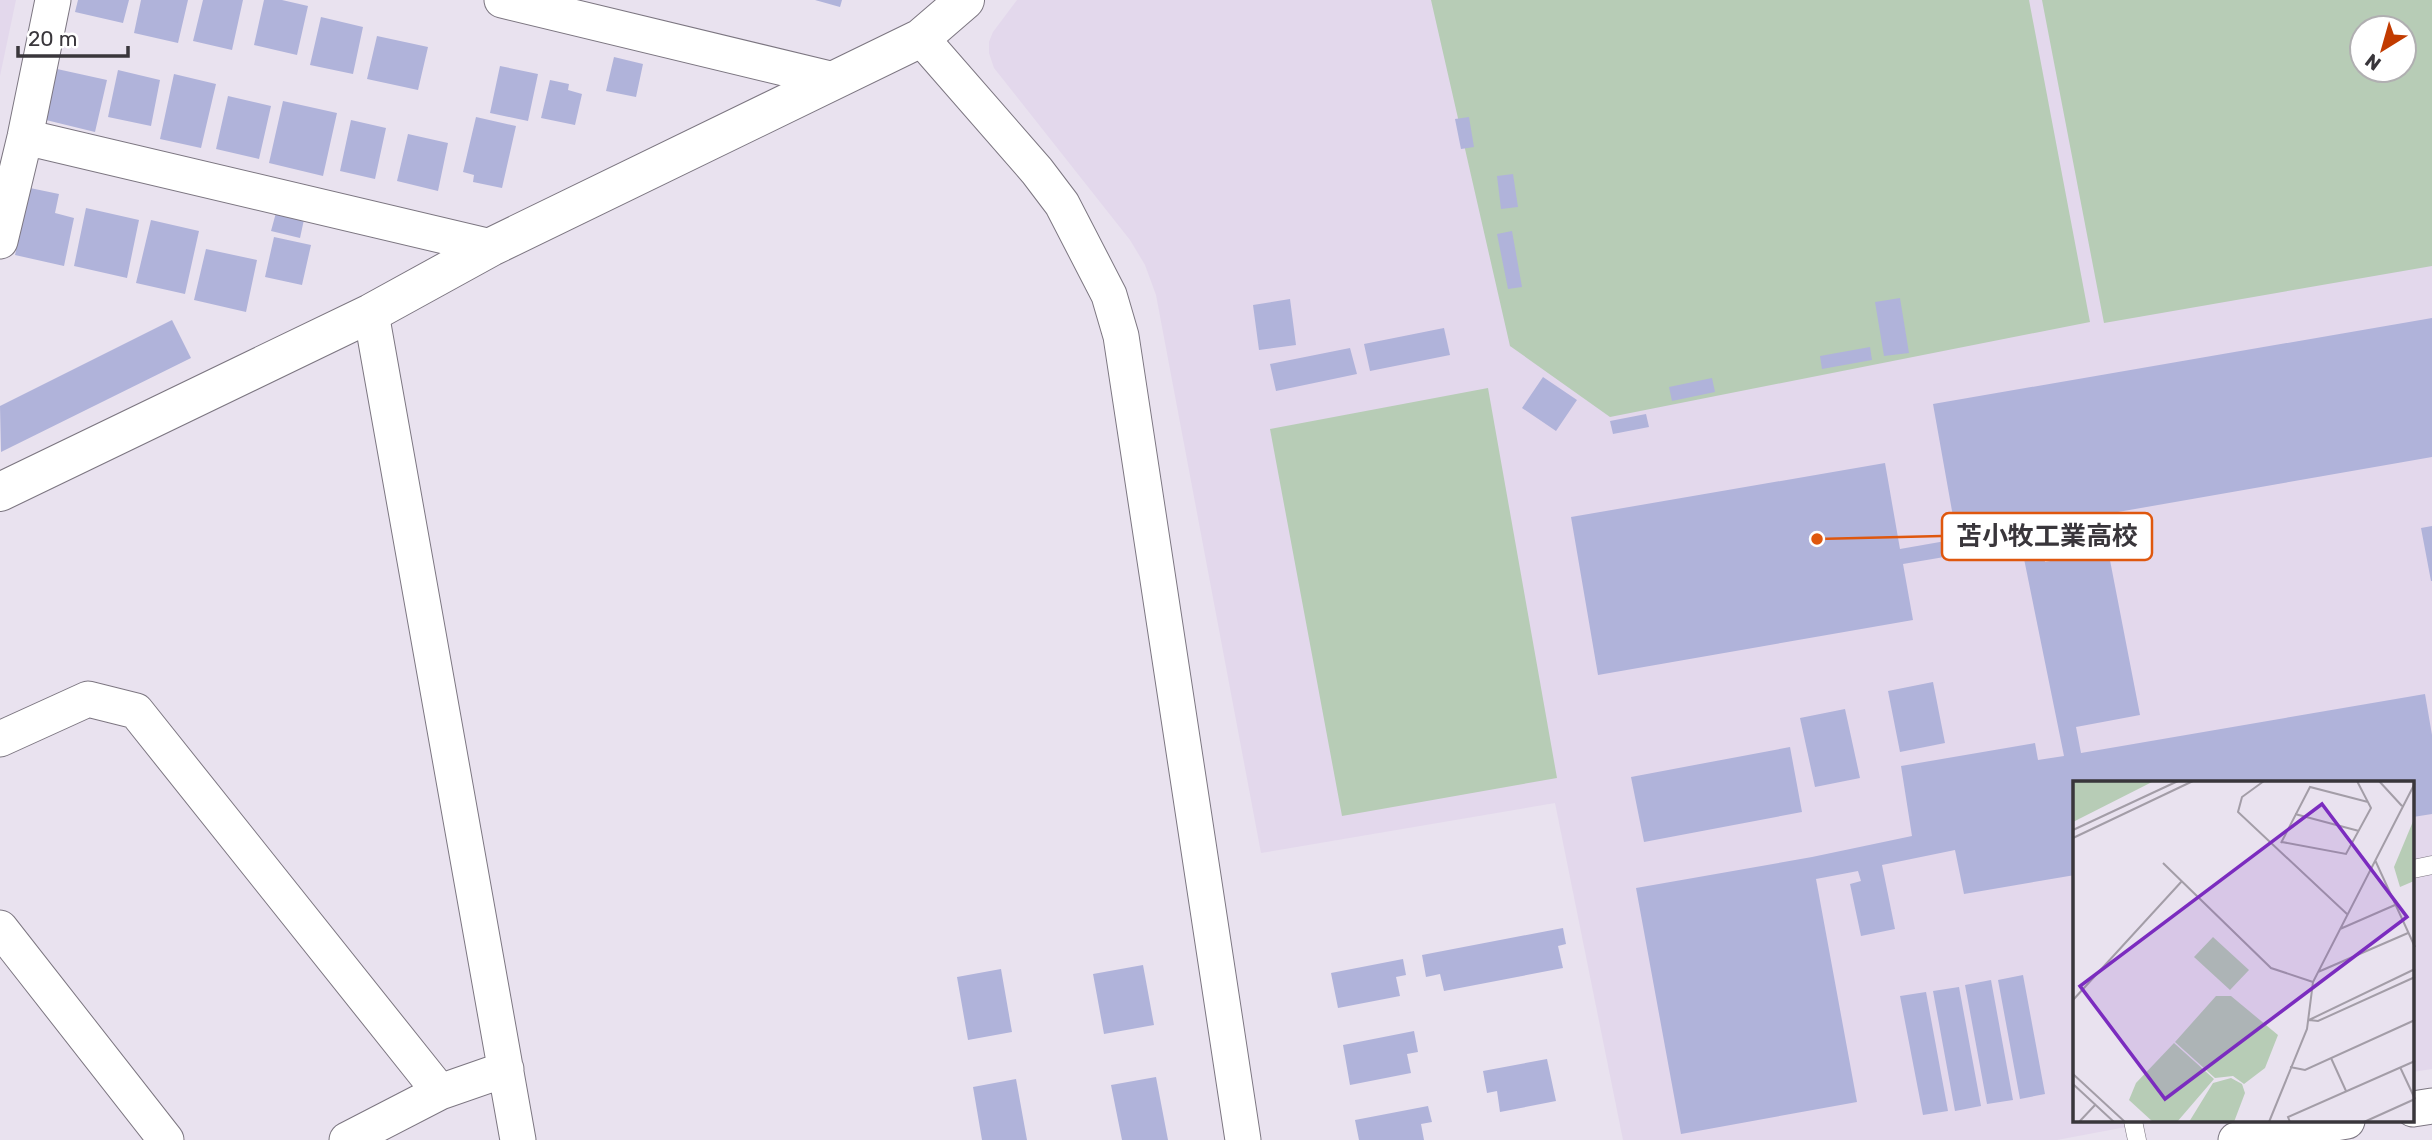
<svg xmlns="http://www.w3.org/2000/svg" width="2432" height="1140" font-family="Rubik,'Noto Sans JP',sans-serif">
<style>
.built{fill:#e3d8ec;fill-rule:evenodd}
.green{fill:#b7ccb6;fill-rule:evenodd}
.building{fill:#b0b3da}
.lines{fill:none;stroke-linecap:round;stroke-linejoin:round}
.lane-casing{stroke:#7c7681;stroke-width:19}
.street-casing{stroke:#7c7681;stroke-width:37}
.secondary-casing{stroke:#7c7681;stroke-width:40}
.lane{stroke:#fff;stroke-width:18}
.street{stroke:#fff;stroke-width:35}
.secondary{stroke:#fff;stroke-width:38}
.inset-road{fill:none;stroke:#a39da7;stroke-width:2}
.view{fill:#7b2cbf;fill-opacity:0.15;stroke:#7b2cbf;stroke-width:3.5}
.inset-edge{fill:none;stroke:#39363b;stroke-width:3.5}
.leader{fill:none;stroke:#df570e;stroke-width:2.5}
.callout-dot{fill:#df570e;stroke:#fff;stroke-width:2.5}
.callout{fill:#fff;stroke:#df570e;stroke-width:2.5}
.callout-label{font-size:26px;text-anchor:middle;font-weight:bold;fill:#39363b}
</style>
<rect width="100%" height="100%" fill="#e9e2ef"/>
<path class="built" d="M0,0H16L0,76Z
M1017,0H2432V1069L2413,1072V783H2075V1121H2158L2057,1140H1623L1555,803L1261,853L1156,295L1145,265L1130,240L994,68L989,53V42L993,32ZM2362,28H2404V70H2362Z"/>
<path class="green" d="M1431,0H2029L2090,322L1610,417L1510,346Z
M2042,0H2432V266L2104,323ZM2362,28H2404V70H2362Z
M1488,388L1557,778L1342,816L1270,429Z"/>
<path class="building" d="M78,0H129L123,23L75,12Z
M141,0H188L178,43L134,33Z
M203,0H243L232,50L193,41Z
M264,0H282L308,6L297,55L254,45Z
M815,0H842L840,7Z
M321,17L363,27L353,74L310,65Z
M377,36L428,47L418,90L367,79Z
M614,57L643,64L636,97L606,91Z
M500,66L538,74L528,121L490,113Z
M57,69L107,80L95,132L46,120Z
M118,70L160,80L151,126L108,117Z
M174,74L216,84L201,148L160,139Z
M550,80L569,84L568,90L582,94L575,125L541,118Z
M228,96L271,106L259,159L216,149Z
M283,101L337,113L323,176L269,163Z
M476,117L516,126L502,188L473,182L474,175L463,172Z
M1469,117L1474,147L1461,149L1455,119Z
M351,120L386,128L375,179L340,171Z
M408,134L448,143L438,191L397,181Z
M1513,174L1518,207L1501,209L1497,176Z
M30,188L59,194L55,213L74,218L64,266L15,255Z
M86,208L139,220L127,278L74,266Z
M277,209L305,215L300,238L271,231Z
M151,220L199,231L185,294L136,283Z
M1512,231L1522,287L1508,289L1497,234Z
M274,237L311,245L302,285L265,277Z
M206,249L257,260L246,312L194,300Z
M1900,298L1909,353L1884,356L1875,302Z
M1290,299L1296,345L1259,350L1253,305Z
M2432,318V457L2038,526L2045,562L2108,550L2140,715L2076,727L2081,753L2425,694L2432,735V814L2413,817V783H2075V875L1964,894L1955,850L1882,865L1895,929L1861,936L1850,884L1861,881L1858,871L1816,879L1857,1102L1681,1134L1636,888L1812,857L1912,836L1901,766L2035,743L2038,760L2064,756L2021,544L1903,564L1913,620L1598,675L1571,517L1885,463L1900,549L1957,539L1933,404Z
M172,320L191,358L1,452L0,406Z
M1444,328L1450,355L1370,371L1364,344Z
M1870,347L1872,360L1822,369L1820,356Z
M1350,348L1357,374L1276,391L1270,364Z
M1543,377L1577,400L1556,431L1522,408Z
M1712,378L1715,392L1672,401L1669,387Z
M1646,414L1649,427L1613,434L1610,421Z
M2432,526V581H2431L2421,528Z
M1933,682L1945,743L1900,752L1888,691Z
M1845,709L1860,778L1815,787L1800,718Z
M1790,747L1802,812L1644,842L1631,777Z
M1563,928L1566,944L1558,946L1563,968L1444,991L1440,974L1426,977L1422,955Z
M1403,959L1406,975L1396,977L1400,996L1338,1008L1331,973Z
M1143,965L1154,1025L1104,1034L1093,974Z
M1001,969L1012,1032L968,1040L957,977Z
M2023,975L2045,1094L2020,1099L1998,980Z
M1991,980L2013,1100L1987,1104L1965,985Z
M1959,987L1981,1106L1955,1111L1933,991Z
M1926,992L1948,1111L1923,1115L1900,996Z
M1414,1031L1418,1052L1407,1054L1411,1073L1350,1085L1343,1045Z
M1547,1059L1556,1101L1500,1112L1497,1091L1487,1093L1483,1071Z
M1156,1077L1168,1140H1122L1111,1085Z
M1016,1079L1027,1140H982L973,1087Z
M1428,1106L1432,1122L1421,1124L1424,1140H1359L1355,1120Z"/>
<g class="lines">
<g class="lane-casing">
<path id="lane" d="M2413,869L2432,865
M2133,1121L2137,1140"/>
</g>
<g class="street-casing">
<path id="street" d="M502,0L834,80
M921,38L1037,171L1062,204L1109,295L1121,336L1243,1140
M25,137L491,247
M0,241L25,137L53,0
M371,313L518,1140
M0,739L88,699L136,711L440,1092
M0,928L166,1140
M2413,1109L2432,1106
M347,1140L440,1092L506,1069
M2236,1140L2347,1121"/>
</g>
<g class="secondary-casing">
<path id="secondary" d="M0,492L371,313L491,247L921,38L965,0"/>
</g>
<use href="#lane" class="lane"/>
<use href="#street" class="street"/>
<use href="#secondary" class="secondary"/>
</g>
<g transform="translate(2073 781)">
<rect width="341" height="341" fill="#e9e2ef"/>
<path d="M0,0H81L0,41ZM341,38V100L327,106L321,86ZM140,156L176,189L157,209L121,176ZM143,215H158L205,254L192,287L171,303L160,295L142,297L102,261ZM101,262L141,298L104,341H80L56,319L63,302ZM158,297L169,303L172,312L161,341H116L140,302Z" fill="#b7ccb6"/>
<path class="inset-road" d="M191,0L169,16L165,31L274,133M306,0L329,25M222,33L286,50M0,49L105,0M0,57L120,0M209,61L273,73L298,27L284,0M208,62L237,6L295,21M302,79L342,166M90,82L198,187L240,201M267,148L322,124M245,191L335,152M0,219L109,100M236,239L342,188M236,239L245,240L342,196M258,277L273,310M217,286L232,289L342,239M327,286L342,318M0,293L52,341M0,303L41,341M6,341L23,323M196,341L234,248L240,201L342,2M217,341L215,336L342,280M291,341L342,318"/>
<path class="view" d="M249,23L334,136L92,318L7,205Z"/>
<rect width="341" height="341" class="inset-edge"/>
</g>
<path class="leader" d="M1817 539L1942 536"/>
<circle class="callout-dot" cx="1817" cy="539" r="7"/>
<rect class="callout" x="1942" y="513" width="210" height="47" rx="7"/>
<g class="callout-label">
<text x="2047" y="545">苫小牧工業高校</text>
</g>
<g transform="translate(2383 49) rotate(217)"><circle r="33" fill="#ffffff" stroke="#b0afb1" stroke-width="2"/>
<path d="M0-5L12 26L0 18L-12 26Z" fill="#c23b00"/>
<text y="-10" font-size="19" font-weight="bold" text-anchor="middle" fill="#39363b">N</text>
</g>
<path d="M18 46v10h110v-10" fill="none" stroke="#39363b" stroke-width="3.5"/>
<text x="28" y="46" font-size="21" fill="#39363b" stroke="#ffffff" stroke-width="5" paint-order="stroke">20 m</text>
</svg>
